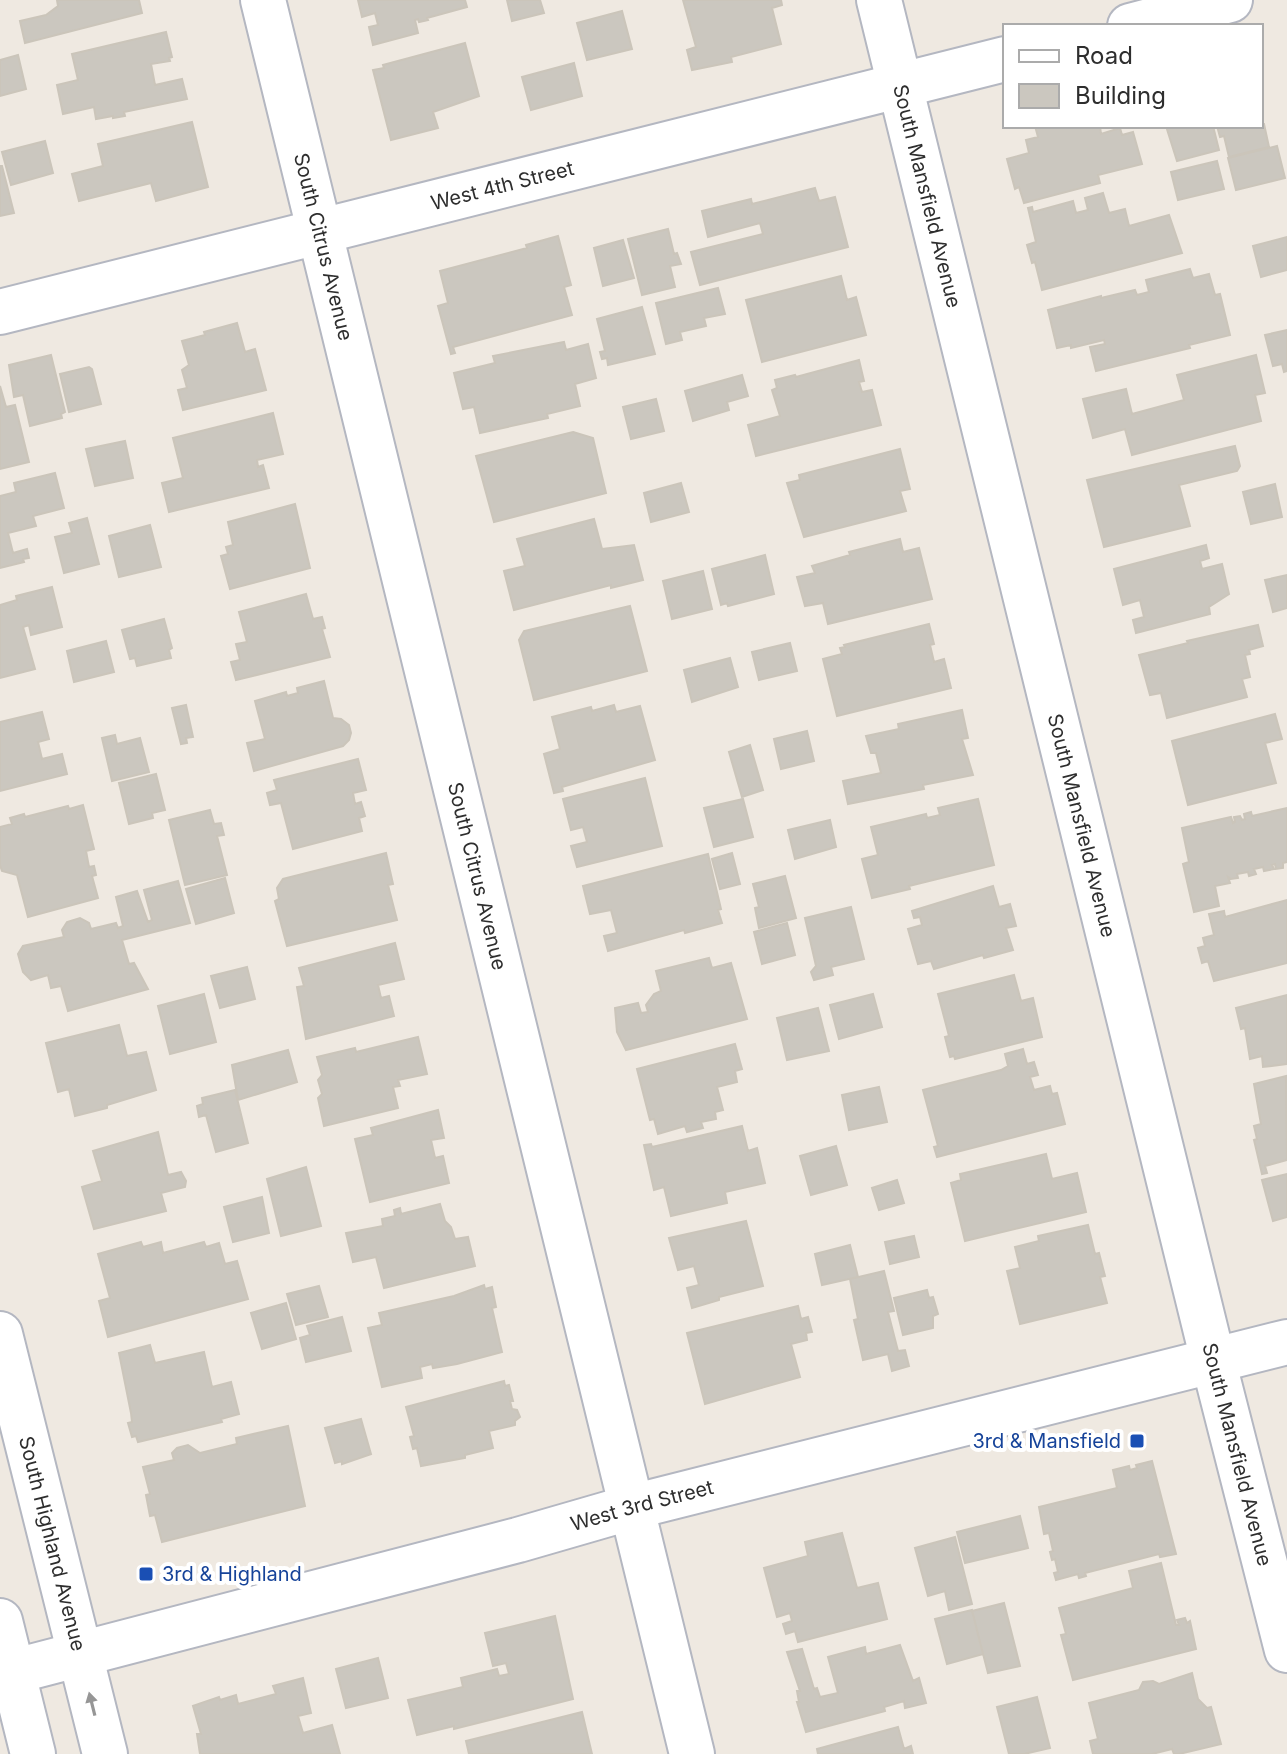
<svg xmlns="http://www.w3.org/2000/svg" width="1287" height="1754" font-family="Inter,sans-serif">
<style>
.building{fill:#cbc7bf;stroke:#cbc5ba;stroke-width:2}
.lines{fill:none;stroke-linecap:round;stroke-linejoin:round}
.minor-casing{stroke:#b4b7c1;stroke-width:48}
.secondary-casing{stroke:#b4b7c1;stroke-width:48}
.minor{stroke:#fff;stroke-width:44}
.secondary{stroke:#fff;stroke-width:44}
.oneway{fill:#969696}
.transit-dot{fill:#1a4fb4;stroke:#fff;stroke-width:3}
.labels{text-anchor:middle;stroke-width:8;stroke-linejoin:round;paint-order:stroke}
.street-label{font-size:20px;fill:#2e2e2e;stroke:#fff}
.transit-label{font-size:20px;fill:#164399;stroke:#fff;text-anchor:end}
</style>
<rect width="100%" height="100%" fill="#efe9e1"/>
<path class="building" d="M57,0H139L142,13L25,43L20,21L46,15L58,6Z
M358,0H465L467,7L427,18L428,20L419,22L418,19L415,20L418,33L373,45L369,27L378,25L375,13L362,17Z
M507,0H540L544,13L512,21Z
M683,0H781L782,5L772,8L781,44L731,57L732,62L692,70L687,50L696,47Z
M622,11L632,49L587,60L577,23Z
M166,32L172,57L169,58L170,61L151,64L155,85L182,79L187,99L124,112L125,116L113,118V116L96,119L94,107L63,114L57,85L78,80L72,54Z
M465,43L479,96L433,112L438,128L391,140L373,70L384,68L383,65Z
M18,55L26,89L0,96V60Z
M574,63L582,96L531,110L522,77Z
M192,122L208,187L156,201L151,183L79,201L72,174L103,166L98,144Z
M1261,124H1264L1269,147L1229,157L1224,136L1220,137L1217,126Z
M1035,126H1100L1101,134L1120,128L1122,135L1133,132L1142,164L1098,175L1100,183L1024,203L1019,187L1015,189L1007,159L1029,153L1026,140L1038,137Z
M1166,126H1213L1219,150L1177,161Z
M45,141L53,173L11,185L2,152Z
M1277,146L1285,178L1236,190L1228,158Z
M1217,161L1224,189L1178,200L1171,172Z
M0,166H2L14,213L0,216Z
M815,188L819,201L835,197L848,247L700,285L691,252L763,234L760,223L708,237L702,211L751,199L752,204Z
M1103,193L1109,213L1125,209L1129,226L1169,215L1182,253L1042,290L1035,262L1032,263L1027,245L1036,242L1028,208L1032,207L1033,212L1073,201L1076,213L1088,210L1085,198Z
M668,229L674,254L677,253L681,264L670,266L675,287L642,295L628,239Z
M558,236L571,285L564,287L572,315L453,347L455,353L451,354L438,306L448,303L440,271L527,248L526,245Z
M1287,237V270L1261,277L1253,246Z
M623,240L634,278L603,286L594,248Z
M1190,269L1193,278L1209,274L1215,295L1220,294L1230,335L1189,345L1190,348L1096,371L1090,347L1105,344L1104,340L1071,348V345L1057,348L1048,310L1101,296V298L1135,290L1137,295L1149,292L1146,280Z
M841,276L847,300L856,297L866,335L762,362L746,300Z
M718,288L725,314L704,318L706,326L680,332L682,340L666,344L656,303Z
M642,307L655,354L608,365L607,358L602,359L600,352L605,351L597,319Z
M237,323L245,352L255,349L266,390L183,410L178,390L187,388L182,370L189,365L182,341L205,335L204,332Z
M1287,330V371L1284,372L1282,364L1273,366L1265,335Z
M564,342L566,350L588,344L596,378L575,384L580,406L547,414L548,418L480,433L474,407L463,409L454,373L495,363L493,356Z
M51,355L65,412L61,414L62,418L30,426L23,395L14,397L9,365Z
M1256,355L1265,393L1255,395L1261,421L1132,455L1125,429L1093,438L1083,399L1126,389L1132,414L1184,400L1177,375Z
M859,360L864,381L859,382L862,392L872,390L881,425L756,456L748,425L780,416L772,390L777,388L775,380L795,375L796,377Z
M89,367L92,369L101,404L69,412L60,374Z
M742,375L748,396L727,402L729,410L693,421L685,391Z
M0,386L6,407L15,405L29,462L0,469Z
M656,399L664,431L631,439L623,407Z
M273,413L283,454L257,460L258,467L263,465L269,488L169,512L162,483L183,478L173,438Z
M573,432L593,438L606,493L494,522L476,456Z
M125,441L133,478L95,486L86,449Z
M1235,446L1240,466L1237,471L1179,485L1190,526L1104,547L1087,480Z
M900,449L910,489L900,491L906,511L804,537L787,483L800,480L799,475Z
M55,473L64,508L33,516L36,526L8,533L13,553L27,549L29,558L23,559L24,562L0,568V496L16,492L14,483Z
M681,483L689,512L651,522L644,493Z
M1275,484L1282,517L1251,524L1243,492Z
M295,504L310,568L230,589L221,556L228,554L226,547L233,545L228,522Z
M87,518L99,564L64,573L55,537L72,533L69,523Z
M594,519L602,549L634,545L643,580L611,588V585L514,610L504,571L525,566L517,539Z
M150,525L161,567L119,577L109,536Z
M900,539L903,552L919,548L932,599L828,624L823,603L805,606L797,577L815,573L812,566L850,555L849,552Z
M1206,545L1209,558L1200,561L1202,569L1222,564L1229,594L1209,607L1210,614L1136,633L1133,620L1144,617L1140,600L1123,605L1114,569Z
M765,555L774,594L728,606L727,603L721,605L712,569Z
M703,571L712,609L672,619L663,581Z
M1287,575V608L1273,612L1265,580Z
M52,587L62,627L31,635L29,625L23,627L35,669L0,678V605L17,600L16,596Z
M306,594L313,619L322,617L325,628L322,629L330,657L236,680L231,662L240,660L236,644L247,642L239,612Z
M630,606L647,671L534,700L519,640L524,631Z
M164,619L172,648L169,650L171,658L137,666L135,658L130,659L122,630Z
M929,624L934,644L930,645L934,662L944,659L951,688L837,716L823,659L842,654L840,648L845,647L844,645Z
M1258,625L1263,646L1249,650L1250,654L1245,655L1250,677L1242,679L1247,697L1167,718L1161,693L1150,695L1139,655L1188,643L1187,641Z
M106,641L114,672L74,682L67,651Z
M790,643L797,671L759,680L752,652Z
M730,658L738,687L692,702L684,670Z
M324,681L333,718L341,719L349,725L351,733L349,740L343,746L254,771L247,743L265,739L255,701L286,692L287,696L298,693L297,688Z
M186,705L193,737L186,738L187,743L181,744L172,708Z
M614,705L616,712L640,706L655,760L562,787L563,791L554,793L544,754L560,749L552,717L591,707L592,711Z
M962,710L968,738L962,739L973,775L923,785L924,789L848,804L843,781L881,773L876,753H871L866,736L899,729L898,724Z
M42,712L49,739L38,742L42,759L62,754L67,774L0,791V722Z
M1275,714L1282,739L1265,743L1276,783L1188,805L1172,741Z
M807,731L814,761L781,769L774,739Z
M115,735L117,744L140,738L149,772L112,781L102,738Z
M750,745L763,790L742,797L729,752Z
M358,759L366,790L353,793L355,804L361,802L365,816L359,818L362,831L293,849L281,803L270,805L267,793L277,790L274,780Z
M156,774L165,810L152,813L153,818L129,824L119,783Z
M645,778L662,846L577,867L571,846L587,842L583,827L571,830L563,799Z
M743,799L753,837L714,847L704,808Z
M978,799L994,865L909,886L910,889L872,898L862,859L878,855L871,827L926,814L927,818L940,815L938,808Z
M83,805L94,849L86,851L89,867L94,866L96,875L92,876L98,898L28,917L17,875L2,871L0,865V827L12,824L10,818L24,814L25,817L68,806L69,809Z
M1287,808V862L1283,863V868L1276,869L1275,864L1272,865L1274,869L1264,871L1263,867L1254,869L1256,874L1249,876L1248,872L1237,874L1238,878L1231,879L1228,877L1230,883L1215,886L1219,906L1194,912L1183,864L1189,862L1182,828L1231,817L1233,823L1235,822L1234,817L1240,816L1242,820L1245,819L1244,814L1251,812L1252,816Z
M210,810L214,824L221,823L224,835L217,836L227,875L185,885L169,820Z
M830,820L836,847L795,859L788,830Z
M386,853L393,884L388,885L397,920L287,946L275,901L279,899L277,888L283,879Z
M732,853L740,884L720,889L712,859Z
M708,854L721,909L718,910L722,923L685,933L684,930L608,951L604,936L617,933L611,910L590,914L583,886Z
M785,876L796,918L759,928L755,908L759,907L753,884Z
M225,878L234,913L196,924L186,889Z
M178,881L190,923L122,940L129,964L134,963L148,989L68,1011L61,986L51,988L48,975L31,980L23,972L18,954L23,946L64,937L62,930L67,922L80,918L89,923L91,929L116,923L118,928L123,926L116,897L137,891L148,922L152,920L144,890Z
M993,886L999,907L1010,904L1016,926L1006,928L1013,950L984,958L983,955L934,969L931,961L918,964L908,929L922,925L920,917L914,918L912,911Z
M1287,900V963L1214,981L1208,961L1202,963L1198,948L1205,946L1203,938L1214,935L1209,914L1224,911L1225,917Z
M851,907L864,959L831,967L833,975L814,980L811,972L816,966L805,918Z
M787,923L795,955L762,964L754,932Z
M395,943L404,979L378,985L381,998L389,996L394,1016L306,1039L297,987L304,986L299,968Z
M709,958L712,968L731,963L747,1019L626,1050L617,1032L615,1008L638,1003L641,1013L648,1012L646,1005L654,994L661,991L656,971Z
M247,967L255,999L220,1008L211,976Z
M1014,975L1021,1001L1033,998L1042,1037L955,1059L954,1056L950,1057L945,1037L949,1036L938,994Z
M204,994L216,1042L170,1054L158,1006Z
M873,994L882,1027L839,1039L830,1005Z
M1287,995V1064L1263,1067L1262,1056L1250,1059L1245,1028L1241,1029L1236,1008Z
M818,1008L829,1051L787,1060L777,1018Z
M119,1025L127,1056L146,1052L156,1090L107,1105V1108L75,1116L69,1089L58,1092L46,1043Z
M418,1037L427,1074L398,1080L400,1086L393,1087L398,1108L324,1126L318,1098L322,1094L318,1080L322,1075L317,1057L355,1048L356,1052Z
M735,1044L742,1069L735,1071L737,1082L717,1087L723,1110L715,1112L716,1119L701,1122L703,1128L687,1132L685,1126L658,1134L654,1119L650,1120L637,1069Z
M1023,1049L1027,1064L1034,1062L1038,1075L1030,1077L1034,1090L1050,1086L1052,1094L1057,1093L1065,1124L937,1157L934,1147L938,1146L923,1090L1001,1070L1008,1066L1005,1054Z
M288,1050L297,1082L238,1100L232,1065Z
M1286,1076L1287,1160L1265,1166L1267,1173L1262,1174L1254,1140L1257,1139L1254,1126L1261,1124L1254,1084Z
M879,1087L887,1122L849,1130L842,1095Z
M235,1090L248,1143L216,1152L206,1115L199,1117L197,1106L203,1104L202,1098Z
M438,1110L444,1138L431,1140L435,1158L443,1156L449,1183L370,1202L355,1139L373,1135L371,1128Z
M742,1126L748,1151L757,1148L765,1183L725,1192L727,1203L671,1216L664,1187L654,1190L644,1145L651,1144L652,1147Z
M158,1132L168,1175L181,1172L186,1181L185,1187L161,1193L166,1211L94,1229L82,1187L102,1181L93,1151Z
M836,1146L847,1185L811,1195L800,1156Z
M1046,1154L1052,1179L1077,1173L1086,1212L965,1241L951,1183L961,1180L960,1174Z
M306,1167L321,1226L281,1236L267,1179Z
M1287,1174V1217L1273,1221L1262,1180Z
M897,1180L904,1203L879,1210L872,1188Z
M262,1197L269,1233L233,1242L224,1207Z
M440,1204L445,1221L451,1227L455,1239L468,1237L475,1266L384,1288L376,1257L353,1262L346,1233L383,1226L382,1219L395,1216L394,1210L400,1208L401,1214Z
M746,1221L763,1286L719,1297V1300L692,1308L687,1288L699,1285L694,1266L678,1270L669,1238Z
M1088,1225L1095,1254L1099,1253L1105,1276L1100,1277L1107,1303L1020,1324L1007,1271L1020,1268L1015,1247L1039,1241L1038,1236Z
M914,1236L919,1257L890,1264L885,1242Z
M141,1242L143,1247L161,1242L163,1253L204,1242L206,1247L219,1243L225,1264L237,1261L248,1299L108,1337L99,1301L110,1298L98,1254Z
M850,1245L858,1277L822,1285L815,1254Z
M884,1271L894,1311L888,1312L898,1351L905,1350L909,1366L892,1371L888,1354L863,1360L854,1320L858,1319L850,1279Z
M484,1285L485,1289L492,1287L496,1307L492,1308L502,1352L457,1364L433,1368L432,1364L420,1367L422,1378L382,1387L368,1328L382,1325L379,1313L454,1296Z
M319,1286L328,1317L296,1325L287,1294Z
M927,1290L929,1298L933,1297L938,1314L933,1316V1328L903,1335L894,1298Z
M286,1303L296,1339L262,1349L251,1313Z
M798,1306L801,1319L808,1317L812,1332L806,1333L807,1340L791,1344L800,1377L705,1404L687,1333Z
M342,1317L351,1351L306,1362L300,1338L310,1335L307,1326Z
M150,1345L155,1363L204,1352L212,1387L231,1382L239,1414L221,1419L222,1422L138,1442L136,1436L132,1437L128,1423L132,1422L131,1413L119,1353Z
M504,1381L505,1386L509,1385L513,1401H510L512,1409L517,1410L520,1417L515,1421V1425L489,1431L493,1448L465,1455V1458L421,1466L417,1448L413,1449L410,1437L414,1436L406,1407Z
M361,1419L371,1454L342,1464V1461L335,1463L325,1428Z
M288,1426L305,1506L162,1542L155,1515L150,1516L146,1495L150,1494L143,1467L174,1460L172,1453L177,1448L188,1445L200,1453L237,1444L236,1438Z
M1152,1461L1176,1554L1160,1557L1159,1554L1085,1573L1086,1576L1079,1578L1078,1574L1056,1580L1054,1573L1058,1572L1055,1559L1052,1560L1050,1552L1053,1551L1049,1533L1044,1534L1039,1507L1117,1488L1113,1470L1129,1466L1130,1470L1137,1468L1136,1465Z
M1020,1516L1028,1548L965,1563L957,1532Z
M842,1533L857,1588L878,1583L887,1619L798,1642L795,1631L786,1634L783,1624L792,1621L790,1613L777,1617L764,1568L808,1556L805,1542Z
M955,1537L972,1604L949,1610L945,1591L928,1596L915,1548Z
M1161,1563L1176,1625H1179L1177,1620L1185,1618L1187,1623L1190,1621L1196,1649L1073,1680L1061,1635L1066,1634L1059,1608L1133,1588L1129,1571Z
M1004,1603L1020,1666L988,1673L972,1611Z
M972,1610L983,1654L947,1664L935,1619Z
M555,1616L573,1699L454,1729V1726L417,1735L408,1700L463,1687L461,1678L497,1669L499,1676L509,1674L506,1663L493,1666L485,1633Z
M900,1645L913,1681L919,1678L926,1703L905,1708L904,1701L884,1707L885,1711L806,1732L797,1702H799L797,1691H800L787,1652L802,1649L814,1689L817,1688L820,1697L838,1693L828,1657L865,1647L866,1654Z
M378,1658L388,1698L346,1708L336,1669Z
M1192,1673L1198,1699L1207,1708L1211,1707L1221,1744L1179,1754H1174L1172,1749L1152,1754H1093L1090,1741L1098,1739L1089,1703L1139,1690L1143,1682L1153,1681L1159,1684Z
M303,1678L311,1713L298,1716L303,1733L332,1725L340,1754H200L197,1734H201L193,1706L219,1697L220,1700L236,1695L238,1704L276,1694L273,1686Z
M1037,1697L1050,1748L1024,1754H1009L997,1707Z
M582,1712L592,1754H469L466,1741Z
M898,1727L904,1749L911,1746L913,1754H818L817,1749Z"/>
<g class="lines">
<g class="minor-casing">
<g id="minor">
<path id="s1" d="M263,0L692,1754"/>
<path id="s2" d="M879,0L1213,1360L1287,1650"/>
<path d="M1130,26L1230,0"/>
<path id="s3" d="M0,312L1005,59"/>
</g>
</g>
<g class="secondary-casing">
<g id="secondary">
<path id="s4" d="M0,1334L105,1754"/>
<path d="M0,1621L33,1754"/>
<path id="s5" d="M0,1675L518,1540L632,1507L1287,1342"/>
</g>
</g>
<use href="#minor" class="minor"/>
<use href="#secondary" class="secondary"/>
</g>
<defs><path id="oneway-solid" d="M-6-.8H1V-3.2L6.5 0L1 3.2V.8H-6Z" transform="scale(2)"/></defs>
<use class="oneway" href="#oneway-solid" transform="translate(92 1704) rotate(-104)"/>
<g class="transit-dot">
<rect x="1129" y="1433" width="16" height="16" rx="4"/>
<rect x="138" y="1566" width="16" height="16" rx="4"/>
</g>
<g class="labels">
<g class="street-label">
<text dy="7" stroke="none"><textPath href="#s3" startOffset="518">West 4th Street</textPath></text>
<text dy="7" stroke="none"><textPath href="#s2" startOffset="202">South Mansfield Avenue</textPath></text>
<text dy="7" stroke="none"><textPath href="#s1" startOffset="254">South Citrus Avenue</textPath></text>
<text dy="7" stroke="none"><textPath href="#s2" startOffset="850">South Mansfield Avenue</textPath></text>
<text dy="7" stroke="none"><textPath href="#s1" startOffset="902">South Citrus Avenue</textPath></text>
<text dy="7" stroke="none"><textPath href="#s2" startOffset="1498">South Mansfield Avenue</textPath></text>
<text dy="7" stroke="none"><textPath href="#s5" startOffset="664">West 3rd Street</textPath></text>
<text dy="7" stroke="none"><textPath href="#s4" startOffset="216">South Highland Avenue</textPath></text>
</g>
<g class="transit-label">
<text x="1121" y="1448">3rd &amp; Mansfield</text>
<text x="162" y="1581" text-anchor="start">3rd &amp; Highland</text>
</g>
</g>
<rect x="1003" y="24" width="260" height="104" fill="#ffffff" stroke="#ababab" stroke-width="2"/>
<rect x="1019" y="50" width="40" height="12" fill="#ffffff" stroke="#ababab" stroke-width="2"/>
<text x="1075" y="64" font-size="24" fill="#2e2e2e">Road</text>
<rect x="1019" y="84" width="40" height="24" fill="#cbc7bf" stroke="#ababab" stroke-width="2"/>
<text x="1075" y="104" font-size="24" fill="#2e2e2e">Building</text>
</svg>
